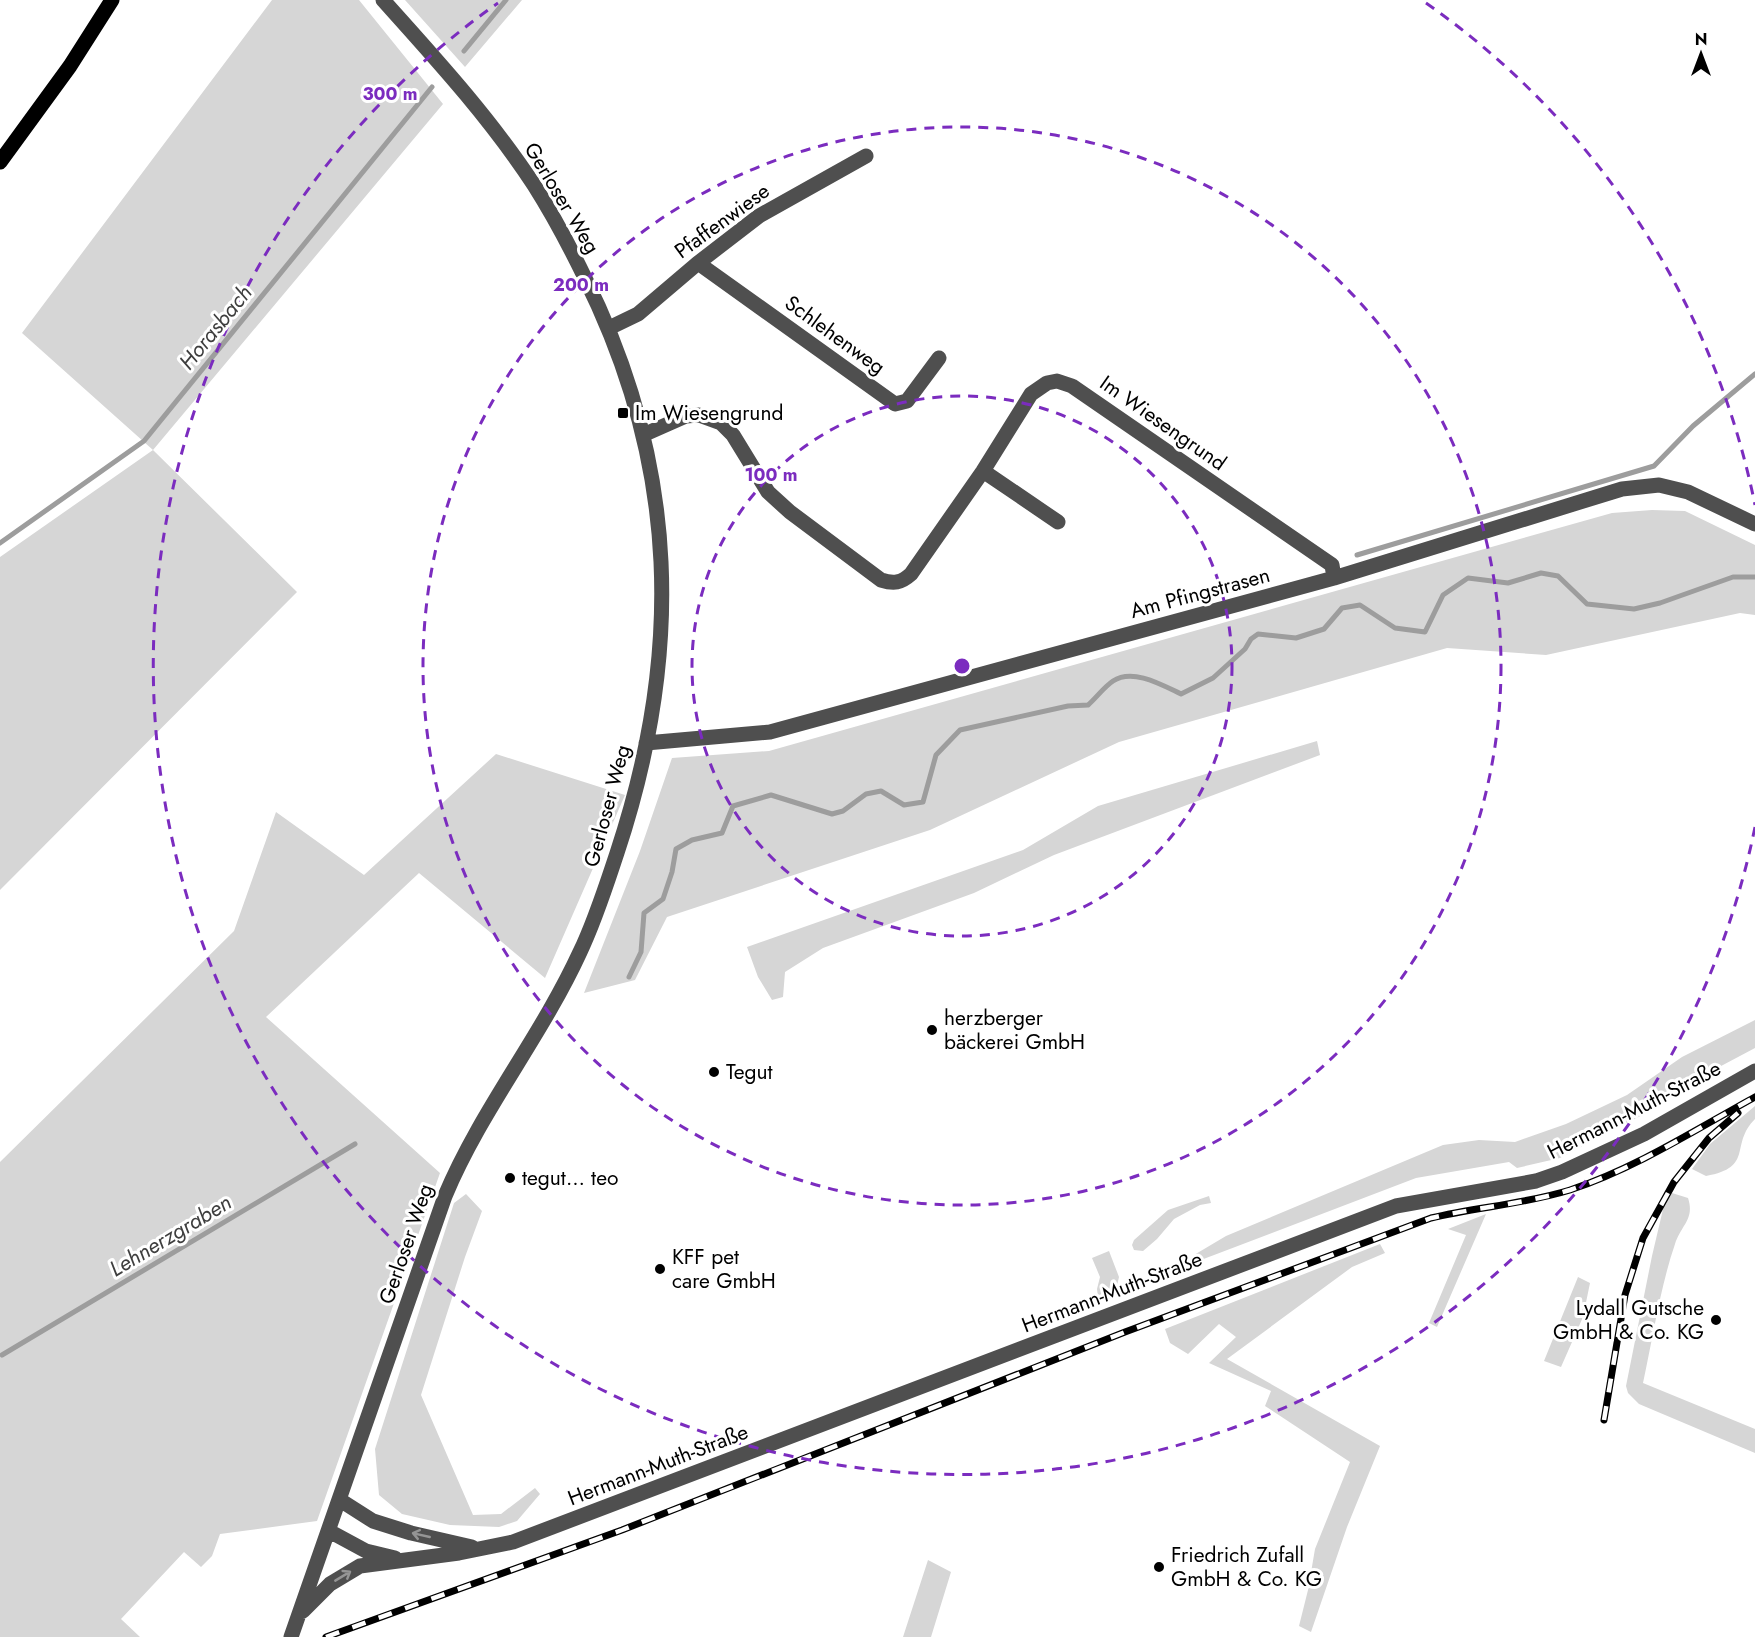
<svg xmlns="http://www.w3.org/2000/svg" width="1755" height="1637" font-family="Jost,sans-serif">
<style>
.green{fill:#d6d6d6}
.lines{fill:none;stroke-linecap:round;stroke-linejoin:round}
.stream{stroke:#9d9d9d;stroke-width:5}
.minor{stroke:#4f4f4f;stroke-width:15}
.major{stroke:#000;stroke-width:15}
.rail-casing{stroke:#000;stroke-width:7}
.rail{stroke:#fff;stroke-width:4.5;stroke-dasharray:14;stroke-linecap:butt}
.oneway{stroke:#959595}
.ring{fill:none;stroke:#7b2cbf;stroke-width:3;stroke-dasharray:10 8}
.poi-dot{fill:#000;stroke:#fff;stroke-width:2}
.labels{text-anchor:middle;stroke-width:6;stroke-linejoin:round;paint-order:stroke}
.street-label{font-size:21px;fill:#000;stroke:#fff}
.poi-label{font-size:21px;fill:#000;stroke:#fff;text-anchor:start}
.water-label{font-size:22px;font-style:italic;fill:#3e3e3e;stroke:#fff}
.centre{fill:#7b2cbf;stroke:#fff;stroke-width:3}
.ring-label{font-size:18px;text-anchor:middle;font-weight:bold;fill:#7b2cbf;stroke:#fff;stroke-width:6;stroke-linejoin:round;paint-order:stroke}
</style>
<rect width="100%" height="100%" fill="#fff"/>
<path class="green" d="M272,0H359L443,104L153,450L297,592L0,890V557L153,450L22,333Z
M405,0H522L465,67Z
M1652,510L1685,511L1755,545V615L1740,613L1546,655L1447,648L1119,742L930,830L667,917L635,980L584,993L640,851L672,758L769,751L1612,513Z
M1317,741L1320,755L1054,855L974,893L823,948L785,972L783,997L772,1000L758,977L747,947L1023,850L1098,806Z
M496,754L625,795L545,978L419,873L266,1017L440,1173L317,1521L220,1534L212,1556L201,1567L184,1552L121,1619L140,1637H0V1162L234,931L276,812L364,875Z
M1755,1020V1048L1657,1100L1652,1110L1560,1158L1517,1168L1509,1162L1416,1178L1193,1263L1194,1255L1226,1236L1443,1145L1479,1140L1515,1142L1566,1124L1627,1095L1682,1057Z
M1755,1106V1119C1729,1145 1755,1167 1706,1176L1692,1169L1710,1144Z
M1672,1193L1688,1198C1695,1219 1681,1225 1675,1244C1660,1288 1653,1337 1643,1383L1755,1429V1453L1639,1404L1628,1393L1626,1386L1652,1256L1664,1205Z
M466,1194L482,1211L465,1257L421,1395L473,1515L501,1514L535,1488L540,1494L517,1521L499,1527L450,1525L402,1514L379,1495L375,1449L454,1203Z
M1209,1196L1211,1203L1200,1205L1174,1219L1157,1239L1143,1251L1134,1250L1132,1245L1134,1240L1168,1210Z
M1486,1214L1437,1327L1429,1323L1466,1235L1448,1229Z
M1380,1244L1385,1253L1352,1267L1227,1359L1380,1446L1347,1527L1311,1632L1299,1626L1308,1590L1315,1549L1350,1462L1265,1406L1271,1391L1209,1363L1236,1337L1219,1324L1188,1354L1170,1343L1165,1329Z
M1109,1251L1119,1277L1115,1294L1098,1297L1097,1289L1100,1277L1092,1258Z
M1578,1277L1590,1283L1583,1317L1561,1367L1544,1361Z
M928,1560L951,1572L931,1637H903Z"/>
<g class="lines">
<path class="stream" d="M464,51L506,0
M0,543L144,441L432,87
M1357,555L1654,466L1693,426L1755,374
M629,977L641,952L644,913L663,899L672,872L676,849L692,840L722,833L733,806L771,795L832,814L843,811L866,794L881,791L904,805L923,802L936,755L960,730L1068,706L1088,705C1096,698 1104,687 1113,681C1133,668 1162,685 1181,694L1213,678L1245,649L1251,639L1258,634L1296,638L1324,629L1342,608L1360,605L1395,628L1425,632L1443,595L1468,578L1508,583L1541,573L1558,576L1587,604L1634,609L1660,603L1733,577H1755
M2,1355L355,1144"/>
<path class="minor" d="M698,263L895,404L907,401L939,358
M609,328L638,314L698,263L759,216L866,156
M643,435L686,416L699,415L721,423L733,435L768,492L790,512L881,580C894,584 901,583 911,574L983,471L1031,394L1047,383L1057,381L1072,386L1332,565L1334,578
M983,471L1058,522
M646,743L770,732L1334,578L1622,489L1659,485L1688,492L1755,524
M340,1500L373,1521L411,1533L472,1547
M329,1531L366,1551L395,1558
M303,1611L330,1584L360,1566L459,1553L513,1542L1396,1206L1536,1181L1562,1172L1644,1134L1755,1071
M291,1637L445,1196C481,1110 541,1037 580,952C595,921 606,886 617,853C683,654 679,467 585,278C570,247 553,215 534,185C490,118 436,59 383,0"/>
<path class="major" d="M0,162L70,66L112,0"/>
<g class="rail-casing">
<path id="rail" d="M1604,1420L1625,1295L1643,1238L1674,1182L1709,1138L1738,1113
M326,1637L622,1530L1125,1332L1431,1218C1477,1207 1525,1204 1570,1190C1636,1168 1695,1130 1755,1097"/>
</g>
<use href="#rail" class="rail"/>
</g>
<defs><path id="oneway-shaft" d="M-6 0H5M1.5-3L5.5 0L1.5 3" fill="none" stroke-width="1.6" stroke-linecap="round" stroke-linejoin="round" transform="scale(1.5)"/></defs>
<g class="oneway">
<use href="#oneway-shaft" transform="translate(421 1535) rotate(-167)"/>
<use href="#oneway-shaft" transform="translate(343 1576) rotate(-31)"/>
</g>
<g class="ring">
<circle cx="962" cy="666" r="270"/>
<circle cx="962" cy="666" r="539"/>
<path d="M1755 827A809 809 0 1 1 498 3M1426 3A809 809 0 0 1 1755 505"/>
</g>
<g class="poi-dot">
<rect x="617" y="407" width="12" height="12" rx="3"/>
<circle cx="932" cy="1030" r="6"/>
<circle cx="714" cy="1072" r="6"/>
<circle cx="510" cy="1178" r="6"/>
<circle cx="660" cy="1269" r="6"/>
<circle cx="1716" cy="1320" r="6"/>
<circle cx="1159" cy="1567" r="6"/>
</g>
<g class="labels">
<g class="street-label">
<text transform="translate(562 198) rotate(59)" y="7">Gerloser Weg</text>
<text transform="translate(722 221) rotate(-36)" y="7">Pfaffenwiese</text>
<text transform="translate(835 335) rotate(36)" y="7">Schlehenweg</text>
<text transform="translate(1163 423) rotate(35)" y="7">Im Wiesengrund</text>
<text transform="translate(1200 593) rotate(-15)" y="7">Am Pfingstrasen</text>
<text transform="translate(607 806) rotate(-75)" y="7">Gerloser Weg</text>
<text transform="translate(1634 1110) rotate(-27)" y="7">Hermann-Muth-Straße</text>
<text transform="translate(406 1244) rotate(-71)" y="7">Gerloser Weg</text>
<text transform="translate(1112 1292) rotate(-21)" y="7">Hermann-Muth-Straße</text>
<text transform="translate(658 1465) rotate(-21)" y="7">Hermann-Muth-Straße</text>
</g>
<g class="poi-label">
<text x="635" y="420">Im Wiesengrund</text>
<text x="944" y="1025">herzberger<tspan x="944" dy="24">bäckerei GmbH</tspan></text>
<text x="726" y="1079">Tegut</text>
<text x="522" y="1185">tegut… teo</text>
<text x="672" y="1264">KFF pet<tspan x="672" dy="24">care GmbH</tspan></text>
<text x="1704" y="1315" text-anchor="end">Lydall Gutsche<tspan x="1704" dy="24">GmbH &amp; Co. KG</tspan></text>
<text x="1171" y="1562">Friedrich Zufall<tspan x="1171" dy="24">GmbH &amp; Co. KG</tspan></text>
</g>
<g class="water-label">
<text transform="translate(215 327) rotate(-51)" y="8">Horasbach</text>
<text transform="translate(170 1235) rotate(-31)" y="8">Lehnerzgraben</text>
</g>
</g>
<circle cx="962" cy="666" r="9" class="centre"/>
<g class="ring-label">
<text x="390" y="100">300 m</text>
<text x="581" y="291">200 m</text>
<text x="771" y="481">100 m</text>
</g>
<g transform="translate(1701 54)" stroke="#ffffff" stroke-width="4.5" paint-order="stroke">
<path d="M0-4.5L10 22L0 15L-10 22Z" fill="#000000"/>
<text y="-9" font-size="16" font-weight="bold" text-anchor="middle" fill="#000000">N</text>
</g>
</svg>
